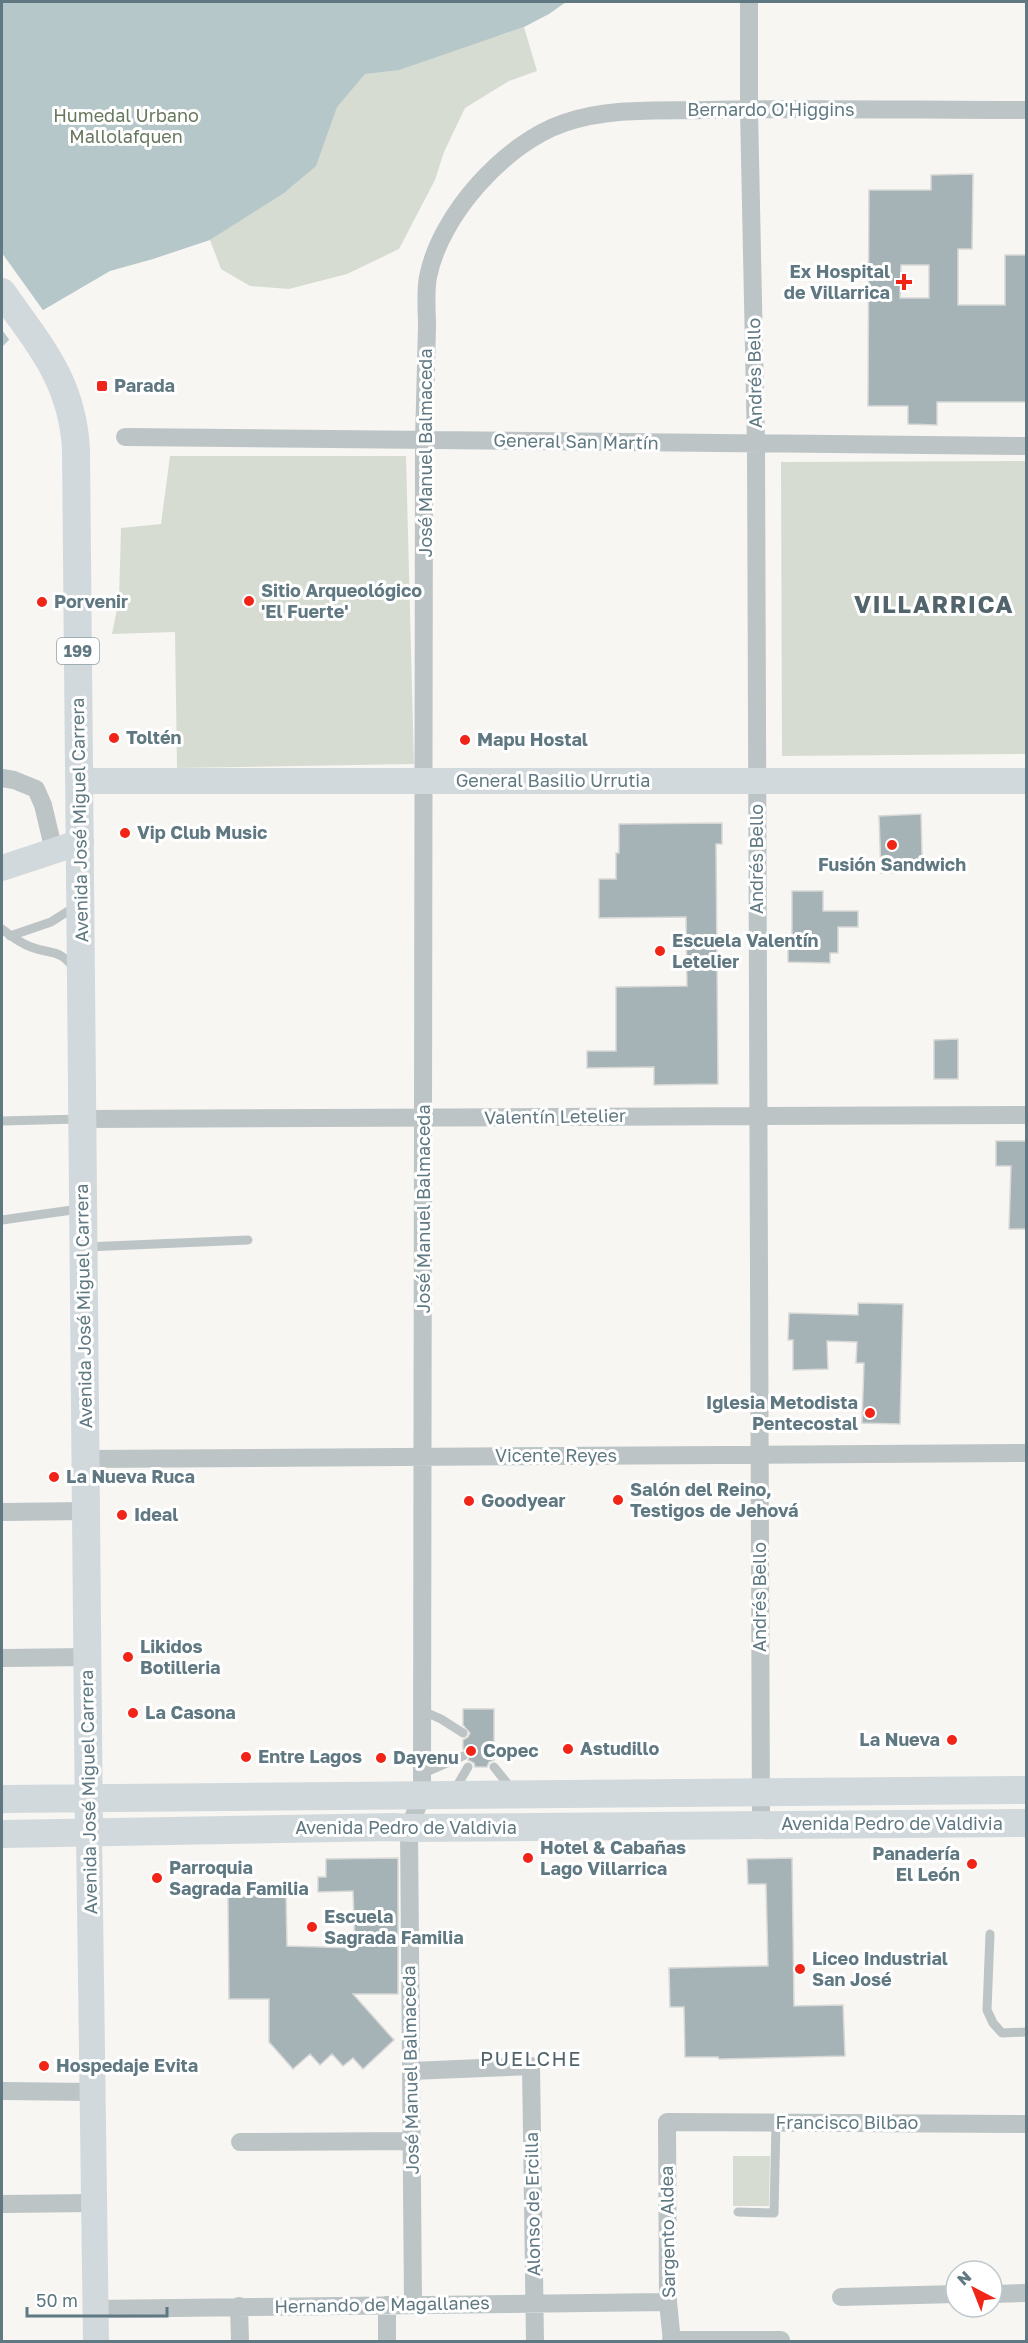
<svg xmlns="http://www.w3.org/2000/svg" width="1028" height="2343" font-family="'Golos Text',sans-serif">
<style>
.green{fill:#d7dcd2}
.water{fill:#b5c7c9}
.pier{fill:#f7f6f3}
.building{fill:#a5b2b6;stroke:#d8d8d6;stroke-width:1.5;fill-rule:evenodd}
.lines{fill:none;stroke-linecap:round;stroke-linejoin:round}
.lane{stroke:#bcc4c6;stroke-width:9}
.street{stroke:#bcc4c6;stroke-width:18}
.secondary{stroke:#d2d9dc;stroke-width:26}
.primary{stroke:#d2d9dc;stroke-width:28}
.poi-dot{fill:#f12418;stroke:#fff;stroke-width:2}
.labels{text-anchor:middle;stroke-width:6;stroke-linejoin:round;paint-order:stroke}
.shield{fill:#fff;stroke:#8fa0a7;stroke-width:1.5}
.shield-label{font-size:16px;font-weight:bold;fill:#5f7881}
.street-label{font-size:18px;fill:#5f7881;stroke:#fff}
.park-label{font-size:18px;fill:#68785e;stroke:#fff}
.poi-label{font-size:18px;font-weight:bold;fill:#5f7881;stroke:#fff;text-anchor:start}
.neighbourhood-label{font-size:20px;letter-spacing:1.5px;fill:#52646b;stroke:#fff}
.district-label{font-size:24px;font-weight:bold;letter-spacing:1.5px;fill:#52646b;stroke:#fff}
</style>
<rect width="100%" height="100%" fill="#f7f6f3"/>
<path class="green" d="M2,2L498,36L524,27L537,71L509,81L465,108L444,152L435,180L399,249L347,274L289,289L250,286L221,269L210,240L295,184Z
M170,456H406L414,764L177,768L175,632L112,634L119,599L121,528L161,524Z
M1026,461V754L782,756L781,462Z
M733,2156H770L769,2206H733Z"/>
<path class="water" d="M2,2H566L549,14L524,27L399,70L365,74L337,107L316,166L284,193L210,240L153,259L110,271L33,316L2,347Z"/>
<path class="pier" d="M2,253L45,313L35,318L11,342L2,330Z"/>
<path class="building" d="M973,174L972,249H958V305H1005V255H1026V402H937V425L908,424V406H868L869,190H931V175ZM901,265H929V298H900Z
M921,814L922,856H924L925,872L881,873L879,816Z
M722,823V844H716L718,1084L654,1085V1067L587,1068V1051H616V987L687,986L686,917L599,918V879H616V853H619V824Z
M792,891H823V911H858V927H838V953H830V963L788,962V937H792Z
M958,1039V1079H934V1040Z
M996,1141H1026V1229H1009L1011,1166H996Z
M858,1303L903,1304L900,1424L862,1423L864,1363H856L857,1342L827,1341L828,1369L793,1370V1340H788L789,1313L858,1315Z
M463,1709H494V1760L489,1762L487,1767H475L474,1763L468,1760L469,1753L463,1749V1740L468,1737L470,1733L463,1725Z
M398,1858V1994H353L394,2040L363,2069L353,2058L343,2066L332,2054L320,2065L310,2054L293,2069L269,2042V1999H229L228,1896L286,1895L287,1946L355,1948L353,1891L318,1892V1877H326V1859Z
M792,1858L794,2006L843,2005L845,2056L719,2059L718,2057H685L684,2007H670L669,1968L768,1966L766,1884H748L747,1859Z"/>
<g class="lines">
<path class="lane" d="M2,929C11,936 20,943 31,947C52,955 58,948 74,968
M10,936L51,922L76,906
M2,1121L80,1119
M2,1220L79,1209
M86,1247L248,1240
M423,1711L441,1719L463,1733
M494,1767L511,1788
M422,1774L463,1756
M454,1791L468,1767
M990,1934L987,2010L993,2023L1002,2033L1026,2032
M738,2212L774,2213L776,2123"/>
<path class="street" d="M749,2V109L756,445L761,1825
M125,437L1026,446
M2,778L14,780L36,789L43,805L54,851
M83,1119L1026,1115
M86,1459L1026,1453
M2,1512L86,1511
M2,1658L88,1657
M411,2071L531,2066L535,2342
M2,2091L92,2092
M240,2142L412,2141
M2,2204L93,2203
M992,2294L1026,2293
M841,2297L956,2294
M413,2304L409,1828L422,1795L424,441C425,403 426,365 427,327C427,311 425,293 428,277C440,215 505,143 564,123C610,107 661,111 709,110C814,108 921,110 1026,110
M387,2305V2342
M239,2306L240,2342
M95,2309L668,2302
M671,2340H781
M672,2342L668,2302L667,2122L1026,2124"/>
<path class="secondary" d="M79,781H1026
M2,868L81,842
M89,1834L96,2342"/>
<path class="primary" d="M2,292C39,345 72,380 76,449L89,1834
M2,1799L1026,1790
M2,1834L394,1827L409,1828L1026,1823"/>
</g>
<g class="poi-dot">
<path d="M901 273h6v6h6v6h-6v6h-6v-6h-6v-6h6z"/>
<rect x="96" y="380" width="12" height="12" rx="3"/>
<circle cx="249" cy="601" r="6"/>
<circle cx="42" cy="602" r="6"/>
<circle cx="114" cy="738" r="6"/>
<circle cx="465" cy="740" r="6"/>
<circle cx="125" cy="833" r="6"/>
<circle cx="892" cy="845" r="6"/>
<circle cx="660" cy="951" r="6"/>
<circle cx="870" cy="1413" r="6"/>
<circle cx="54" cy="1477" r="6"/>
<circle cx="618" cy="1500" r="6"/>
<circle cx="469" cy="1501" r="6"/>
<circle cx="122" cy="1515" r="6"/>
<circle cx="128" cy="1657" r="6"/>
<circle cx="133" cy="1713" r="6"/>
<circle cx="952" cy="1740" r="6"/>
<circle cx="568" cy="1749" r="6"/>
<circle cx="471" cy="1751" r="6"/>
<circle cx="246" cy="1757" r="6"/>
<circle cx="381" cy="1758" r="6"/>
<circle cx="528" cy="1858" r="6"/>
<circle cx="972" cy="1864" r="6"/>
<circle cx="157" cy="1878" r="6"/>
<circle cx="312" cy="1927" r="6"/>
<circle cx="800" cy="1969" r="6"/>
<circle cx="44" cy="2066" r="6"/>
</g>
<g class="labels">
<rect class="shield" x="57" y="638" width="42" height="26" rx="4.5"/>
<g class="shield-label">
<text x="78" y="657">199</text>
</g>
<g class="street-label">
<text x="771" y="116">Bernardo O'Higgins</text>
<text transform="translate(755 373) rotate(-91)" y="6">Andrés Bello</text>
<text transform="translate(576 442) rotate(1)" y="6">General San Martín</text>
<text transform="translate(426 453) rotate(-90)" y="6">José Manuel Balmaceda</text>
<text x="553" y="787">General Basilio Urrutia</text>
<text transform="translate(80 820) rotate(-91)" y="6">Avenida José Miguel Carrera</text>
<text transform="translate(757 859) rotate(-90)" y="6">Andrés Bello</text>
<text transform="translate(555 1117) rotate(-1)" y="6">Valentín Letelier</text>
<text transform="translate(424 1209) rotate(-90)" y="6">José Manuel Balmaceda</text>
<text transform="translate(84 1306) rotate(-91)" y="6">Avenida José Miguel Carrera</text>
<text x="556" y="1462">Vicente Reyes</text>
<text transform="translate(760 1597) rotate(-90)" y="6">Andrés Bello</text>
<text transform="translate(89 1792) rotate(-91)" y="6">Avenida José Miguel Carrera</text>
<text x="892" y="1830">Avenida Pedro de Valdivia</text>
<text x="406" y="1834">Avenida Pedro de Valdivia</text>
<text transform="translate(411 2070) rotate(-91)" y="6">José Manuel Balmaceda</text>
<text x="847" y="2129">Francisco Bilbao</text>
<text transform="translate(533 2204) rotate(-91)" y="6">Alonso de Ercilla</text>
<text transform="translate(668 2232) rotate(-91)" y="6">Sargento Aldea</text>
<text transform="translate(382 2305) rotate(-1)" y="6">Hernando de Magallanes</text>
</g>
<g class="park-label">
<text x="126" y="122">Humedal Urbano<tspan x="126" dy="21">Mallolafquen</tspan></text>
</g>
<g class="poi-label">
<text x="890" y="278" text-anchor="end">Ex Hospital<tspan x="890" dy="21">de Villarrica</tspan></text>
<text x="114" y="392">Parada</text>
<text x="261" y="597">Sitio Arqueológico<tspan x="261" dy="21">'El Fuerte'</tspan></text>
<text x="54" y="608">Porvenir</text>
<text x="126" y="744">Toltén</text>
<text x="477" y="746">Mapu Hostal</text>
<text x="137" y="839">Vip Club Music</text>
<text x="892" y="871" text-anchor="middle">Fusión Sandwich</text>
<text x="672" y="947">Escuela Valentín<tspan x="672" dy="21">Letelier</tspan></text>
<text x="858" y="1409" text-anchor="end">Iglesia Metodista<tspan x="858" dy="21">Pentecostal</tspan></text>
<text x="66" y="1483">La Nueva Ruca</text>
<text x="630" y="1496">Salón del Reino,<tspan x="630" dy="21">Testigos de Jehová</tspan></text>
<text x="481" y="1507">Goodyear</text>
<text x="134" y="1521">Ideal</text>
<text x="140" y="1653">Likidos<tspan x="140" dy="21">Botilleria</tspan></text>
<text x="145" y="1719">La Casona</text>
<text x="940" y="1746" text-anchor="end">La Nueva</text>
<text x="580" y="1755">Astudillo</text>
<text x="483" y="1757">Copec</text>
<text x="258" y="1763">Entre Lagos</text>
<text x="393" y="1764">Dayenu</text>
<text x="540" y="1854">Hotel &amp; Cabañas<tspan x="540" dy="21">Lago Villarrica</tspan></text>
<text x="960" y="1860" text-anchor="end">Panadería<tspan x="960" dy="21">El León</tspan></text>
<text x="169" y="1874">Parroquia<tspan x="169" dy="21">Sagrada Familia</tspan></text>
<text x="324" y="1923">Escuela<tspan x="324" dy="21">Sagrada Familia</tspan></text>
<text x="812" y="1965">Liceo Industrial<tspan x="812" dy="21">San José</tspan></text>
<text x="56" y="2072">Hospedaje Evita</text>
</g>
<g class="neighbourhood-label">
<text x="531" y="2066">PUELCHE</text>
</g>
<g class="district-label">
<text x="934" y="613">VILLARRICA</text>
</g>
</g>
<rect width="1028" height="2343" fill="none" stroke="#5f7881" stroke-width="6"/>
<g transform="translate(974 2289) rotate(318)"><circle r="28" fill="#ffffff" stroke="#bfc9cd" stroke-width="1.5"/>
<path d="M0-4.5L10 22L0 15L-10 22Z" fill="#f12418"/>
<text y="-9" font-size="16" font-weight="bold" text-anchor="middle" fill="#5f7881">N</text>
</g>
<path d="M27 2307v9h140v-9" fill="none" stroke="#5f7881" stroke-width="3"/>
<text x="36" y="2307" font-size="18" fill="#5f7881" stroke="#ffffff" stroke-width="4.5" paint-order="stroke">50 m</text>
</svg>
